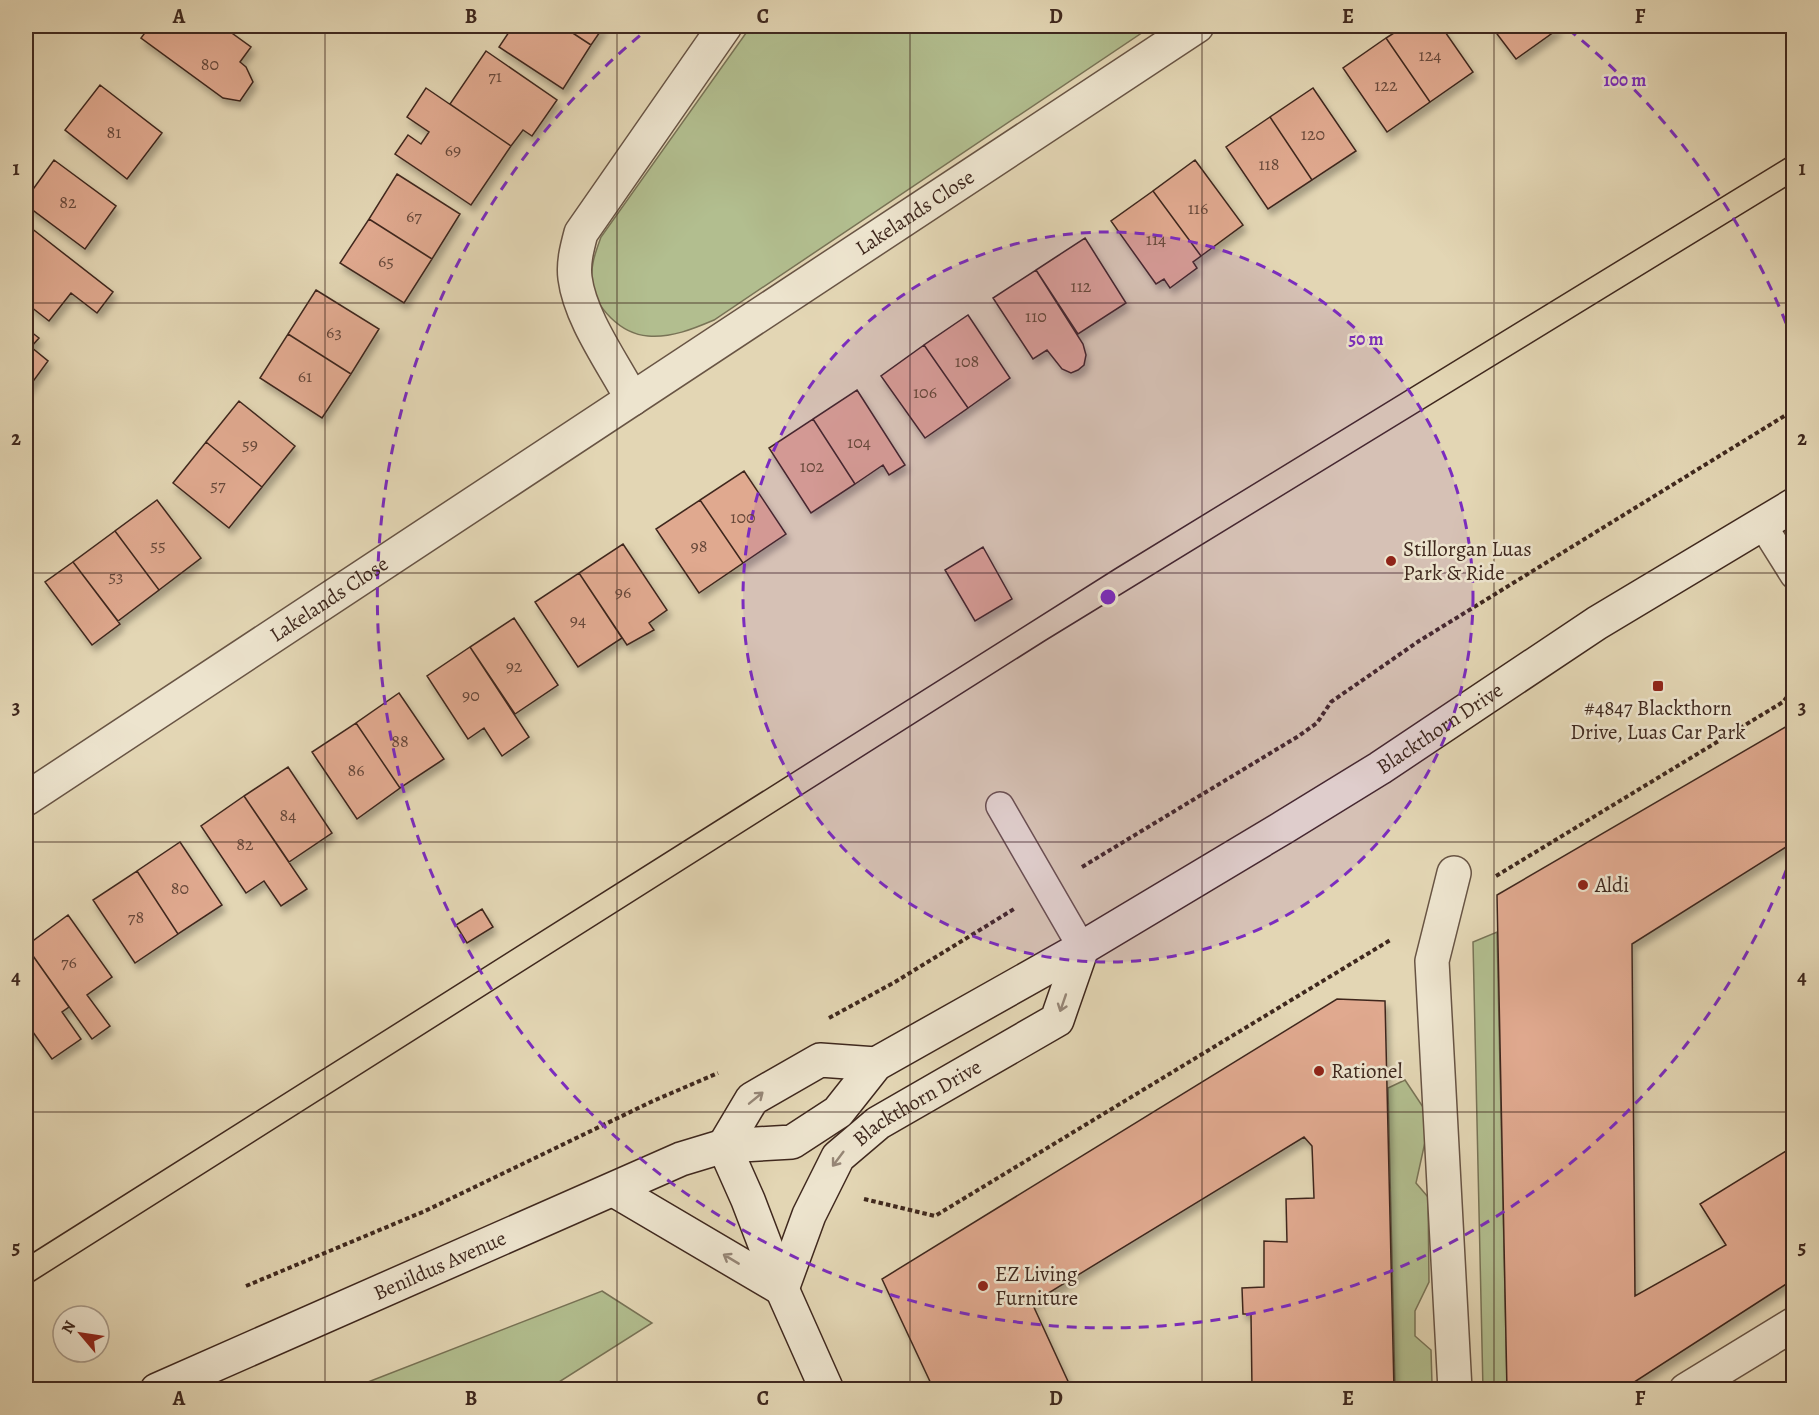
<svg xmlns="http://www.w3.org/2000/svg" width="1819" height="1415" font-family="Alegreya,serif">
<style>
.green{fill:#b2be8f;stroke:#787356;stroke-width:1.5}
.building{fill:#e0a98f;stroke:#3f281e;stroke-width:1.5;filter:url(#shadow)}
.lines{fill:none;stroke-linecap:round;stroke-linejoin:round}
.lane-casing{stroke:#685444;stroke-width:30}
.street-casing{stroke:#685444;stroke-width:36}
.secondary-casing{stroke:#3f281e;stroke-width:36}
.path{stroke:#3f281e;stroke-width:4;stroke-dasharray:4.5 3;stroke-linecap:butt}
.lane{stroke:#ede4ce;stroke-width:27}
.street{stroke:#ede4ce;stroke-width:33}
.secondary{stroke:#ede4ce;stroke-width:33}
.tram{stroke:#3f281e;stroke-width:1.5}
.oneway{stroke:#968676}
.grid{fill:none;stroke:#3f281e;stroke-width:1.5;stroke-opacity:0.55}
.ring{fill:none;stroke:#7b2cbf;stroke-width:3;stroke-dasharray:10 8}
.poi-dot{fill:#8f2418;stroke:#ede4ce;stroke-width:2}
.labels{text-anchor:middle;stroke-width:5;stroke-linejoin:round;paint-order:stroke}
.number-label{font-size:18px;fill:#67483a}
.street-label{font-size:21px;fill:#3f281e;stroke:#ede4ce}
.poi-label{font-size:21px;fill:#3f281e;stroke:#ede4ce;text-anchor:start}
.centre{fill:#7b2cbf;stroke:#ede4ce;stroke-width:3}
.ring-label{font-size:18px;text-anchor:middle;font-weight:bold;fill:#7b2cbf;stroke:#ede4ce;stroke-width:5;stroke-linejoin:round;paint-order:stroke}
.neatline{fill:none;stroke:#3f281e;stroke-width:2}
.grid-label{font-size:20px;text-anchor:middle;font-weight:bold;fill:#3f281e}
</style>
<defs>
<filter id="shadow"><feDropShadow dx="3.5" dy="6" stdDeviation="3" flood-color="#0004"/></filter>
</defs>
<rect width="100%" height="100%" fill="#e3d6b4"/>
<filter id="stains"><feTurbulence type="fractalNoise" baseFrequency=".00333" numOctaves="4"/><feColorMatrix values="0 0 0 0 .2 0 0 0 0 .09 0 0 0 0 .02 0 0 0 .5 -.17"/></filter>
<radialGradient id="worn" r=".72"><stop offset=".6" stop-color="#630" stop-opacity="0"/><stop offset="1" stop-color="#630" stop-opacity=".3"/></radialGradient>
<path class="green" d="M751,26H1152L714,320C693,329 671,338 648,336C621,334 595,308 592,282C590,266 596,251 601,237Z
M1497,932L1507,1384L1490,1389L1483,1390L1473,942Z
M1405,1080L1427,1113V1133L1416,1183L1428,1197L1429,1282L1415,1311V1336L1431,1350L1432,1384L1427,1389H1395L1388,1088Z
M602,1291L652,1323L548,1389H350Z"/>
<path class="building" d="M150,26H222L251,47L240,62L246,67L253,82L240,101L223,98L141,38Z
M513,26H562L591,45L563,89L499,47Z
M562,26H604L591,45Z
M1405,26H1441L1473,72L1430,102L1386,38Z
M1491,26H1556L1558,29L1516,59Z
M1386,38L1430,102L1387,132L1343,68Z
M486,51L557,100L532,136L523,130L511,146L450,104Z
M100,85L162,133L127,179L65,130Z
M426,88L511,146L471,205L395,154L408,135L421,144L429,132L407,117Z
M1313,88L1356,151L1312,180L1270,117Z
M1270,117L1312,180L1268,209L1226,147Z
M54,160L116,206L85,249L26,205V199Z
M1195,160L1243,225L1201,256L1153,191Z
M397,174L460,214L432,259L369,219Z
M1153,191L1201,256L1193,262L1197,268L1170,288L1164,279L1156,284L1111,221Z
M369,219L432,259L404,303L340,263Z
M26,224L113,292L97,313L71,293L49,321L26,303Z
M1085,238L1126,303L1078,334L1036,270Z
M1036,270L1083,344L1086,355L1084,365L1078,370L1071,373L1062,369L1047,350L1033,359L993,298Z
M316,290L379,329L351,374L288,334Z
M968,315L1010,378L968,408L924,345Z
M26,328L39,338L31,347L48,361L26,391Z
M288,334L351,374L322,418L260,378Z
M924,345L968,408L925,438L881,376Z
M857,390L905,465L889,475L883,465L855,484L813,419Z
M239,401L295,446L262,487L206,442Z
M813,419L855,484L811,513L769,448Z
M206,442L262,487L229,528L173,483Z
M744,471L786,534L743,563L700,500Z
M157,500L201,558L159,590L115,531Z
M700,500L743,563L699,593L656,529Z
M115,531L159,590L118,621L73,562Z
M623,544L667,610L649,623L654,630L627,645L579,573Z
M983,547L1012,599L975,621L945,570Z
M73,562L120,624L92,645L45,582Z
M579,573L622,638L578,667L535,602Z
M514,618L558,685L515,714L470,647Z
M470,647L529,737L502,756L484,728L468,739L427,676Z
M399,693L444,759L400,788L356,723Z
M1794,722V842L1632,944L1635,1296L1726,1245L1700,1204L1794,1146V1279L1622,1390H1507L1497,895Z
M356,723L400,788L357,819L312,752Z
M288,767L332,833L289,862L244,796Z
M244,796L307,889L281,906L264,881L246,893L201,826Z
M180,842L222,905L178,934L137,871Z
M137,871L178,934L135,963L93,900Z
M482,909L493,927L467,943L456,925Z
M68,915L112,977L87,995L110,1026L92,1039L26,946Z
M26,946L69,1007L62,1012L81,1039L52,1059L33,1032L26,1037Z
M1337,999L1385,1001L1394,1390L1252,1388L1251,1314H1243L1242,1288L1264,1287V1241L1287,1242L1286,1199L1314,1198L1312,1146L1304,1137L1032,1303L1072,1390H934L882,1279Z"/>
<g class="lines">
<g class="lane-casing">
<path id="lane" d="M1762,524L1794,575
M1000,806L1082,948"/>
</g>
<g class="street-casing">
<g id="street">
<path d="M632,399C613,363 580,318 575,278C573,263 577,248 581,233L725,26"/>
<path id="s1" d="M26,799L1197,26"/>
<path d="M1454,873L1432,961L1455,1390"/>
<path d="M1686,1390L1794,1324"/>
</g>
</g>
<g class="secondary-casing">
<g id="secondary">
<path d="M724,1146L748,1200L782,1289L827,1390"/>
<path d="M724,1146L752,1099L820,1060L876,1064"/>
<path d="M614,1190L782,1289"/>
<path id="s2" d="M782,1289L809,1215L838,1157L878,1123L1057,1020L1082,948"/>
<path id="s3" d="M157,1390L681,1159L724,1146L792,1142L838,1112L876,1064L1082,948L1284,827L1380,768L1597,623L1794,505"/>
</g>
</g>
<path class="path" d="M1082,867L1297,737L1317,723L1331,702L1419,641L1794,410
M1496,876L1783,702L1794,688
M829,1018L895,982L1014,909
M864,1199L935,1216L1392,939
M246,1286L425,1211L653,1101L718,1073"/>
<use href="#lane" class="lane"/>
<use href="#street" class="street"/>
<use href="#secondary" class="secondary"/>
<path class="tram" d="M26,1257L1115,569L1794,153
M26,1286L1046,640L1794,182"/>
</g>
<defs><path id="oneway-shaft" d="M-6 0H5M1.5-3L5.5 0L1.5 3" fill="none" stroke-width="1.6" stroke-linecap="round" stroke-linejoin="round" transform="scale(1.5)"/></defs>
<g class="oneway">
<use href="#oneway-shaft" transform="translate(1063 1003) rotate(109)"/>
<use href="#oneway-shaft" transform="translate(756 1098) rotate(-39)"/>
<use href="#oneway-shaft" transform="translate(838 1159) rotate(127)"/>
<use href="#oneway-shaft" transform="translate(731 1259) rotate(-149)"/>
</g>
<path class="grid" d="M325,26V1390M617,26V1390M910,26V1390M1202,26V1390M1494,26V1390M26,303H1794M26,573H1794M26,842H1794M26,1112H1794"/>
<circle cx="1108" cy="597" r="365" fill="#7b2cbf" fill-opacity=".12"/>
<g class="ring">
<circle cx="1108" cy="597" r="365"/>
<path d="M1793 853A731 731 0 1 1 648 29M1568 29A731 731 0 0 1 1793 341"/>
</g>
<g class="poi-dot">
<circle cx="1391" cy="561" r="6"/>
<rect x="1652" y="680" width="12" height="12" rx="3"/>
<circle cx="1583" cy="885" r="6"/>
<circle cx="1319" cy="1071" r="6"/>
<circle cx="983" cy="1286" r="6"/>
</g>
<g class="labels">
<g class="number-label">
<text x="1430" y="61">124</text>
<text x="210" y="70">80</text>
<text x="495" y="82">71</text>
<text x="1386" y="91">122</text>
<text x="114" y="138">81</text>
<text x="1313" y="140">120</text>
<text x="453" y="156">69</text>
<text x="1269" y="170">118</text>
<text x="68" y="208">82</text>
<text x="1198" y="214">116</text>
<text x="414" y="222">67</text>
<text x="1156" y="245">114</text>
<text x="386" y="267">65</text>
<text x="1081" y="292">112</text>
<text x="1036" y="322">110</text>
<text x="334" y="338">63</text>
<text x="967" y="367">108</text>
<text x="305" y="382">61</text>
<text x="925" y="398">106</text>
<text x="859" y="448">104</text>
<text x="250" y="450">59</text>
<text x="812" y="472">102</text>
<text x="218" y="491">57</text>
<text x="743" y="523">100</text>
<text x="158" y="551">55</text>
<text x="699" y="552">98</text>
<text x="116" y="582">53</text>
<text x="623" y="598">96</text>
<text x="578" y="626">94</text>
<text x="514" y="672">92</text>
<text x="471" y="701">90</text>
<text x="400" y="747">88</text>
<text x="356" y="776">86</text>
<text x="288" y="821">84</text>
<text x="245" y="850">82</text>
<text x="180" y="894">80</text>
<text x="136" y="923">78</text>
<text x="69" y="968">76</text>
</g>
<g class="street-label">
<text dy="7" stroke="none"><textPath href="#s1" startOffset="1065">Lakelands Close</textPath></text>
<text dy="7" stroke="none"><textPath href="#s1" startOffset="363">Lakelands Close</textPath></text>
<text dy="7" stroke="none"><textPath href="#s3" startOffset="1458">Blackthorn Drive</textPath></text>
<text dy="7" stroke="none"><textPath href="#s2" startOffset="240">Blackthorn Drive</textPath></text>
<text dy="7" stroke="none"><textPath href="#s3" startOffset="309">Benildus Avenue</textPath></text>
</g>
<g class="poi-label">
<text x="1403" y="556">Stillorgan Luas<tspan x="1403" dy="24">Park &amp; Ride</tspan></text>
<text x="1658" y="715" text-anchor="middle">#4847 Blackthorn<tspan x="1658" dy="24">Drive, Luas Car Park</tspan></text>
<text x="1595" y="892">Aldi</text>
<text x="1331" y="1078">Rationel</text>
<text x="995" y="1281">EZ Living<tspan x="995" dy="24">Furniture</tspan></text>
</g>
</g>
<circle cx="1108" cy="597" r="9" class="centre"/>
<g class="ring-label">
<text x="1625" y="86">100 m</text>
<text x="1366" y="345">50 m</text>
</g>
<rect width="1819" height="1415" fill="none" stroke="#e3d6b4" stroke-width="66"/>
<g transform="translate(81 1334) rotate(299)"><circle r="28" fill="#ede4ce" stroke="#a79988" stroke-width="1.5"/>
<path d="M0-4.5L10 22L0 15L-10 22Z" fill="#8f2418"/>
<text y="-9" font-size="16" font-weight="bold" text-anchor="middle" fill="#3f281e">N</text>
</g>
<rect x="33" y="33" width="1753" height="1349" class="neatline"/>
<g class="grid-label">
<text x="179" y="23">A</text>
<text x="471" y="23">B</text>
<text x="763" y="23">C</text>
<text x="1056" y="23">D</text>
<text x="1348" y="23">E</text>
<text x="1640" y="23">F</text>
<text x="16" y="175">1</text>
<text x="1802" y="175">1</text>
<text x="16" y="445">2</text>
<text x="1802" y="445">2</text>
<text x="16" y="714">3</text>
<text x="1802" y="714">3</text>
<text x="16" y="984">4</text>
<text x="1802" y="984">4</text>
<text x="16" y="1254">5</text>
<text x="1802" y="1254">5</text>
<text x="179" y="1405">A</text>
<text x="471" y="1405">B</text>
<text x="763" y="1405">C</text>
<text x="1056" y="1405">D</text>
<text x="1348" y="1405">E</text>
<text x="1640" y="1405">F</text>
</g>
<rect width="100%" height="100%" filter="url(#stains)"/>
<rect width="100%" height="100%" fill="url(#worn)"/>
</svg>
